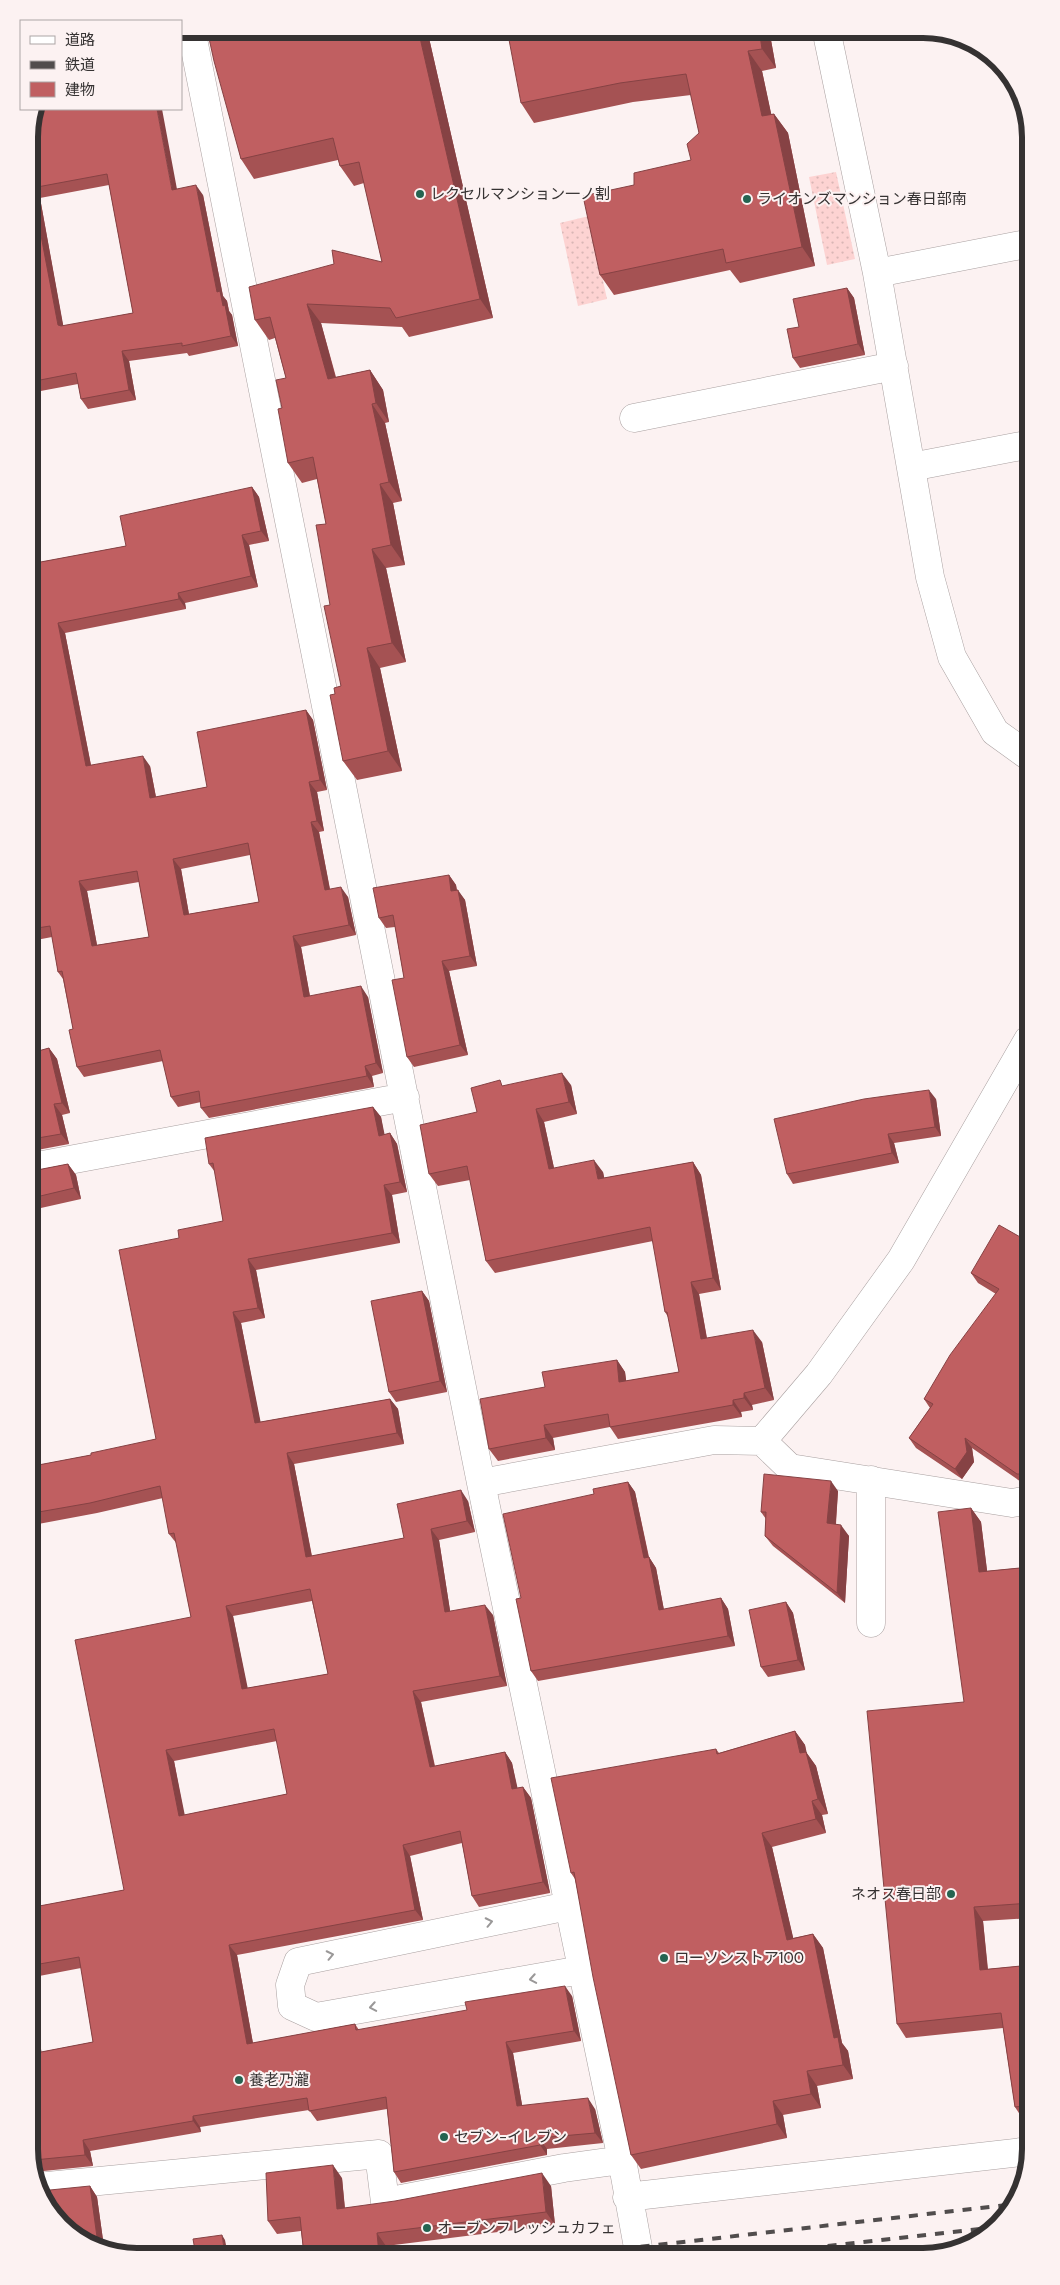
<svg xmlns="http://www.w3.org/2000/svg" width="1060" height="2285" font-family="'DM Sans','Noto Sans JP',sans-serif">
<style>
.grass{fill:url(#grass-dots)}
.lines{fill:none;stroke-linecap:round;stroke-linejoin:round}
.street-casing{stroke:#a9a0a0;stroke-width:29}
.street{stroke:#fff;stroke-width:28}
.rail{stroke:#514d4d;stroke-width:4;stroke-dasharray:9 9;stroke-linecap:butt}
.wall{fill:#a55253;fill-rule:evenodd}
.shaded-wall{fill:#864244}
.building{fill:#c05f61;stroke:#864244;fill-rule:evenodd}
.oneway{stroke:#9a9898}
.poi-dot{fill:#256451;stroke:#fcf2f2;stroke-width:2}
.labels{text-anchor:middle;stroke-width:4;stroke-linejoin:round;paint-order:stroke}
.poi-label{font-size:15px;fill:#353232;stroke:#fcf2f2;text-anchor:start}
.rim{fill:none;stroke:#353232;stroke-width:6}
</style>
<defs>
<pattern id="grass-dots" width="8" height="8" patternUnits="userSpaceOnUse" patternTransform="scale(1.25)"><rect width="8" height="8" fill="#fdd3d2"/><path d="M2 2h.1M6 6h.1" fill="none" stroke="#d9b6b5" stroke-width="1.8" stroke-linecap="round"/></pattern>
</defs>
<rect width="100%" height="100%" fill="#fcf2f2"/>
<path class="grass" d="M836,172L855,259L827,265L809,177Z
M589,216L607,299L578,306L560,223Z"/>
<g class="lines">
<g class="street-casing">
<path id="street" d="M191,29L481,1483L622,2160L639,2253
M826,29L877,273L930,577L952,657L995,732L1027,755
M877,273L1026,244
M634,418L894,366
M911,467L1026,445
M32,1167L405,1097
M762,1441L819,1374L901,1260L1028,1040
M481,1483L714,1440L762,1441L790,1468L1012,1503L1029,1500
M871,1623V1480
M568,1906L298,1962L290,1985L292,2006L316,2017L581,1970
M37,2187L379,2154L385,2202L564,2168L622,2160
M627,2197L1031,2151"/>
</g>
<use href="#street" class="street"/>
<path class="rail" d="M774,2252L988,2228
M587,2253L1015,2204"/>
</g>
<path class="wall" d="M207,29H472L429,38L493,318L409,337L402,327L321,323L336,377L370,370L383,390L389,422L385,423L402,501L393,503L405,565L386,568L406,662L380,668L402,771L357,780L343,761L335,694L341,686L330,605L326,524L317,479L302,483L288,463L282,408L286,378L275,338L269,340L255,320L382,262L364,183L354,186L340,166L338,160L254,179L241,159Z
M769,29L776,68L762,71L771,114H774L788,133L815,266L740,283L730,270L614,295L600,275L634,185L691,160L699,133L691,95L633,102L534,123L521,103L546,30Z
M29,129L177,189L203,195L223,296L227,301L229,311L232,315L238,346L189,356L187,353L129,361L136,400L88,409L81,399L78,384L30,393ZM109,185L133,313L63,326L40,198Z
M847,288L854,298L865,355L800,368L793,358L799,327Z
M252,487L259,497L269,541L249,545L258,587L185,603L186,609L65,633L91,765L150,766L156,797L207,787L306,710L313,720L327,790L317,792L324,831L319,832L330,889L348,897L356,935L301,947L310,996L368,997L383,1073L372,1076L374,1087L209,1118L201,1108V1102L178,1107L171,1097L163,1061L84,1077L77,1067L73,1029L63,979L58,972L52,937L31,941L30,564L126,546ZM250,855L259,902L189,914L181,869ZM139,882L149,937L97,945L87,891Z
M449,875L456,885L457,890L465,900L477,966L449,971L468,1055L414,1067L407,1057L404,978L395,927L386,928L379,918Z
M49,1048L57,1059L70,1113L62,1115L69,1144L32,1151L31,1053Z
M571,1085L577,1114L544,1122L554,1168L603,1172L604,1178L693,1162L701,1175L721,1290L699,1294L707,1338L762,1342L774,1400L752,1405L753,1410L741,1412L742,1417L618,1439L610,1427L553,1438L555,1450L498,1461L489,1449L545,1387L617,1360L625,1372L626,1381L679,1372L668,1317L665,1312L653,1241L495,1273L486,1261L470,1180L438,1186L429,1174L477,1112L504,1086Z
M936,1099L941,1136L894,1143L899,1163L793,1184L787,1174Z
M373,1107L381,1117L384,1135L390,1133L397,1144L407,1192L392,1195L400,1243L256,1270L265,1318L241,1323L260,1422L390,1399L398,1409L404,1444L294,1464L312,1556L404,1538L468,1501L475,1532L439,1540L450,1611L493,1615L507,1686L421,1702L435,1766L505,1752L512,1763L517,1788L523,1787L531,1798L550,1893L479,1907L472,1896L462,1843L410,1856L423,1920L237,1955L253,2043L355,2024L359,2030L572,1996L581,2041L513,2053L522,2105L595,2109L603,2143L547,2149V2155L401,2183L394,2172L387,2109L317,2121L309,2110L200,2127L201,2132L90,2151L93,2166L34,2172V2014L41,2052L93,2042L81,1968L34,1977V1907L124,1890L191,1617L177,1544L169,1534L163,1498L97,1513L33,1525V1466L91,1455L156,1439L179,1238L223,1221L215,1172L209,1164ZM312,1601L328,1674L247,1688L233,1616ZM277,1741L287,1794L184,1815L174,1761Z
M68,1164L76,1175L81,1199L32,1210V1171Z
M1029,1242V1484H1024L972,1448L974,1462L962,1479L916,1448L909,1438L930,1408L924,1399L996,1294L978,1283L971,1273Z
M422,1291L429,1301L447,1392L396,1402L389,1392Z
M628,1482L635,1492L649,1557L656,1568L664,1610L721,1598L728,1609L735,1646L538,1681L531,1671L521,1598L594,1494Z
M838,1491L836,1524L849,1536L845,1603L773,1546L765,1536L766,1519L761,1512Z
M971,1508L981,1522L987,1571L1030,1567L1031,1918L983,1921L988,1969L1031,1965V2120L1024,2121L1015,2107L1003,2028L906,2038L897,2024L964,1702Z
M786,1602L793,1613L805,1670L768,1677L761,1667Z
M795,1731L805,1745L806,1752L816,1766L828,1814L822,1815L826,1833L772,1847L793,1938L813,1934L823,1948L842,2043L848,2051L853,2079L817,2086L821,2108L783,2115L787,2138L641,2169L631,2155L575,1879L571,1873L716,1749L719,1753Z
M342,2178L345,2208L551,2186L555,2225L386,2246L387,2254L304,2255L301,2231L277,2234L268,2221Z
M90,2186L97,2197L104,2247L71,2234Z"/>
<path class="shaded-wall" d="M418,29H423L429,38L493,318L480,299Z
M536,29H546L550,52L536,32Z
M759,29H769L776,68L762,49Z
M748,51L762,71L776,136L762,116Z
M157,109H162L179,200L172,190Z
M774,114L788,133L815,266L802,247Z
M196,185L203,195L223,296L227,301L229,311L232,315L238,346L231,336L223,306L217,292Z
M32,188L40,198L65,335L58,325Z
M847,288L854,298L865,355L858,344Z
M307,304L321,323L341,398L328,379Z
M122,351L129,361L136,400L129,390Z
M370,370L383,390L389,422L376,403Z
M372,404L385,423L402,501L389,482Z
M380,484L393,503L405,565L391,545Z
M252,487L259,497L269,541L261,531Z
M242,535L249,545L258,587L251,576Z
M372,549L386,568L406,662L392,643Z
M178,593L185,603L186,609L179,599Z
M58,623L65,633L93,776L86,766Z
M367,648L380,668L402,771L388,751Z
M306,710L313,720L327,790L320,780Z
M143,756L150,766L158,808L150,798Z
M309,782L317,792L324,831L317,821Z
M311,822L319,832L332,901L325,890Z
M173,859L181,869L191,926L184,915Z
M449,875L456,885L458,901L451,891Z
M79,881L87,891L99,956L92,946Z
M341,887L348,897L356,935L349,925Z
M458,890L465,900L477,966L470,956Z
M293,936L301,947L312,1008L304,997Z
M442,961L449,971L468,1055L460,1045Z
M361,986L368,997L383,1073L376,1063Z
M49,1048L57,1059L70,1113L62,1103Z
M365,1066L372,1076L374,1087L367,1076Z
M562,1073L571,1085L577,1114L569,1102Z
M929,1090L936,1099L941,1136L935,1127Z
M54,1104L62,1115L69,1144L61,1134Z
M373,1107L381,1117L387,1146L379,1136Z
M536,1109L544,1122L557,1182L549,1169Z
M390,1133L397,1144L407,1192L400,1182Z
M888,1134L894,1143L899,1163L892,1153Z
M594,1160L603,1172L607,1191L598,1179Z
M693,1162L701,1175L721,1290L713,1278Z
M68,1164L76,1175L81,1199L74,1188Z
M384,1185L392,1195L400,1243L392,1233Z
M248,1259L256,1270L265,1318L258,1308Z
M691,1282L699,1294L709,1351L701,1339Z
M422,1291L429,1301L447,1392L440,1381Z
M233,1312L241,1323L263,1434L255,1423Z
M753,1330L762,1342L774,1400L765,1388Z
M617,1360L625,1372L628,1394L619,1382Z
M744,1393L752,1405L753,1410L744,1398Z
M390,1399L398,1409L404,1444L397,1433Z
M733,1400L741,1412L742,1417L733,1405Z
M544,1425L553,1438L555,1450L546,1438Z
M965,1438L972,1448L974,1462L962,1479L955,1469Z
M287,1453L294,1464L314,1568L306,1557Z
M831,1481L838,1491L835,1533L827,1523Z
M628,1482L635,1492L651,1569L644,1558Z
M461,1490L468,1501L475,1532L467,1521Z
M971,1508L981,1522L989,1586L979,1572Z
M841,1525L849,1536L845,1603L837,1593Z
M431,1529L439,1540L452,1623L445,1612Z
M649,1557L656,1568L666,1621L659,1610Z
M721,1598L728,1609L735,1646L728,1636Z
M786,1602L793,1613L805,1670L798,1660Z
M485,1605L493,1615L507,1686L500,1676Z
M226,1606L233,1616L250,1699L242,1689Z
M413,1691L421,1702L437,1778L430,1767Z
M795,1731L805,1745L810,1767L800,1753Z
M166,1750L174,1761L187,1826L179,1816Z
M505,1752L512,1763L520,1799L512,1789Z
M806,1752L816,1766L828,1814L818,1799Z
M523,1787L531,1798L550,1893L543,1882Z
M812,1801L822,1815L826,1833L816,1819Z
M762,1833L772,1847L797,1954L787,1940Z
M403,1845L410,1856L423,1920L415,1910Z
M974,1907L983,1921L989,1984L980,1970Z
M813,1934L823,1948L842,2043L848,2051L853,2079L843,2065L834,2038Z
M229,1945L237,1955L255,2055L247,2044Z
M565,1986L572,1996L581,2041L574,2031Z
M34,2014L44,2064L36,2053L34,2042Z
M506,2042L513,2053L524,2116L517,2106Z
M807,2071L817,2086L821,2108L811,2094Z
M588,2098L595,2109L603,2143L595,2133Z
M773,2101L783,2115L787,2138L777,2124Z
M193,2116L200,2127L201,2132L193,2121Z
M539,2138L547,2149V2155L540,2145Z
M83,2140L90,2151L93,2166L85,2155Z
M333,2165L342,2178L346,2222L337,2209Z
M542,2173L551,2186L555,2225L546,2212Z
M90,2186L97,2197L104,2247L97,2237Z
M377,2233L386,2246L387,2254H379Z
M222,2235L225,2240L228,2255H225Z"/>
<path class="building" d="M207,29H418L480,299L396,318L390,308L307,304L328,379L370,370L376,403L372,404L389,482L380,484L391,545L372,549L392,643L367,648L388,751L343,761L330,695L335,694L334,688L341,686L324,606L330,605L316,525L326,524L313,457L288,463L278,409L282,408L276,380L286,378L270,317L255,320L249,287L334,264L332,250L382,262L359,162L340,166L333,138L241,159L214,61Z
M507,29H536V32L554,29H759L762,49L748,51L762,116L774,114L802,247L726,263L723,249L600,275L583,196L634,185V173L691,160L687,144L699,133L686,74L620,83L521,103Z
M43,109H157L172,190L196,185L217,292L220,291L223,306L225,305L231,336L182,346V343L122,351L129,390L81,399L76,373L30,382L29,129L33,114L39,112V111L43,110ZM107,174L133,313L61,326L58,325L32,188Z
M847,288L858,344L793,358L787,329L799,327L793,299Z
M252,487L261,531L242,535L251,576L178,593L179,599L58,623L86,766L143,756L150,798L207,787L197,732L306,710L320,780L309,782L317,821L311,822L325,890L341,887L349,925L293,936L304,997L361,986L376,1063L365,1066L367,1076L201,1108L199,1091L171,1097L160,1050L77,1067L69,1030L73,1029L62,971L58,972L50,926L31,929L30,564L126,546L120,516ZM248,843L259,902L184,915L173,859ZM137,871L149,937L92,946L79,881Z
M449,875L451,891L458,890L470,956L442,961L460,1045L407,1057L392,980L404,978L393,915L379,918L373,888Z
M49,1048L62,1103L54,1104L61,1134L32,1139L31,1053Z
M562,1073L569,1102L536,1109L549,1169L594,1160L598,1179L693,1162L713,1278L691,1282L701,1339L753,1330L765,1388L744,1393V1398L733,1400V1405L610,1427L608,1414L544,1425L546,1438L489,1449L480,1399L545,1387L542,1372L617,1360L619,1382L679,1372L667,1312H665L650,1227L486,1261L467,1166L429,1174L420,1125L477,1112L471,1088L500,1080L502,1086Z
M929,1090L935,1127L888,1134L892,1153L787,1174L774,1119L864,1099Z
M373,1107L379,1136L390,1133L400,1182L384,1185L392,1233L248,1259L258,1308L233,1312L255,1423L390,1399L397,1433L287,1453L306,1557L404,1538L397,1504L461,1490L467,1521L431,1529L445,1612L485,1605L500,1676L413,1691L430,1767L505,1752L512,1789L523,1787L543,1882L472,1896L460,1831L403,1845L415,1910L229,1945L247,2044L355,2024L356,2030L467,2010L465,2002L565,1986L574,2031L506,2042L517,2106L588,2098L595,2133L539,2138L540,2145L394,2172L386,2097L309,2111L307,2098L193,2116V2121L83,2140L85,2155L34,2160V2042L36,2053L93,2042L79,1957L34,1965V1907L124,1890L75,1640L191,1617L174,1533L169,1534L160,1486L90,1503L33,1513V1466L91,1455V1453L156,1439L119,1250L179,1238L178,1230L223,1221L213,1163L209,1164L205,1138ZM310,1589L328,1674L242,1689L226,1606ZM274,1729L287,1794L179,1816L166,1750Z
M68,1164L74,1188L32,1198V1171Z
M999,1225L1029,1242V1474H1017L965,1438L967,1452L955,1469L909,1438L933,1404L924,1399L950,1355L999,1289L971,1273Z
M422,1291L440,1381L389,1392L371,1301Z
M764,1474L831,1481L827,1523L841,1525L837,1593L765,1536L766,1512H761Z
M628,1482L644,1558L649,1557L659,1610L721,1598L728,1636L531,1671L516,1599L521,1598L503,1514L594,1494L593,1489Z
M971,1508L979,1572L1030,1567L1031,1903L974,1907L980,1970L1031,1965V2105L1015,2107L1001,2013L897,2024L867,1711L964,1702L938,1512Z
M786,1602L798,1660L761,1667L749,1610Z
M795,1731L800,1753L806,1752L818,1799L812,1801L816,1819L762,1833L787,1940L813,1934L834,2038L838,2037L843,2065L807,2071L811,2094L773,2101L777,2124L631,2155L593,1977L574,1872L571,1873L551,1778L716,1749L717,1754Z
M333,2165L337,2209L395,2201L542,2173L546,2212L377,2233L379,2254L304,2255L300,2217L268,2221L266,2173Z
M90,2186L97,2237L83,2239L71,2234L40,2191Z
M222,2235L225,2255L196,2256L193,2239Z"/>
<defs><path id="oneway-chevron" d="M-2-3.5L2.5 0L-2 3.5" fill="none" stroke-width="1.6" stroke-linecap="round" stroke-linejoin="round" transform="scale(1.25)"/></defs>
<g class="oneway">
<use href="#oneway-chevron" transform="translate(489 1922) rotate(-12)"/>
<use href="#oneway-chevron" transform="translate(330 1955) rotate(-12)"/>
<use href="#oneway-chevron" transform="translate(533 1979) rotate(170)"/>
<use href="#oneway-chevron" transform="translate(373 2007) rotate(170)"/>
</g>
<g class="poi-dot">
<circle cx="420" cy="194" r="5"/>
<circle cx="747" cy="199" r="5"/>
<circle cx="951" cy="1894" r="5"/>
<circle cx="664" cy="1958" r="5"/>
<circle cx="239" cy="2080" r="5"/>
<circle cx="444" cy="2137" r="5"/>
<circle cx="427" cy="2228" r="5"/>
</g>
<g class="labels">
<g class="poi-label">
<text x="430" y="199">レクセルマンション一ノ割</text>
<text x="757" y="204">ライオンズマンション春日部南</text>
<text x="941" y="1899" text-anchor="end">ネオス春日部</text>
<text x="674" y="1963">ローソンストア100</text>
<text x="249" y="2085">養老乃瀧</text>
<text x="454" y="2142">セブン-イレブン</text>
<text x="437" y="2233">オーブンフレッシュカフェ</text>
</g>
</g>
<path d="M0 0H1060V2285H0ZM137 38H923A99 99 0 0 1 1022 137V2149A99 99 0 0 1 923 2248H137A99 99 0 0 1 38 2149V137A99 99 0 0 1 137 38Z" fill="#fcf2f2" fill-rule="evenodd"/>
<path class="rim" d="M137 38H923A99 99 0 0 1 1022 137V2149A99 99 0 0 1 923 2248H137A99 99 0 0 1 38 2149V137A99 99 0 0 1 137 38Z"/>
<rect x="20" y="20" width="162" height="90" fill="#fcf2f2" stroke="#aca5a5"/>
<rect x="30" y="36" width="25" height="8" fill="#ffffff" stroke="#aca5a5"/>
<text x="65" y="45" font-size="15" fill="#353232">道路</text>
<rect x="30" y="61" width="25" height="8" fill="#514d4d" stroke="#aca5a5"/>
<text x="65" y="70" font-size="15" fill="#353232">鉄道</text>
<rect x="30" y="82" width="25" height="15" fill="#c05f61" stroke="#aca5a5"/>
<text x="65" y="95" font-size="15" fill="#353232">建物</text>
</svg>
